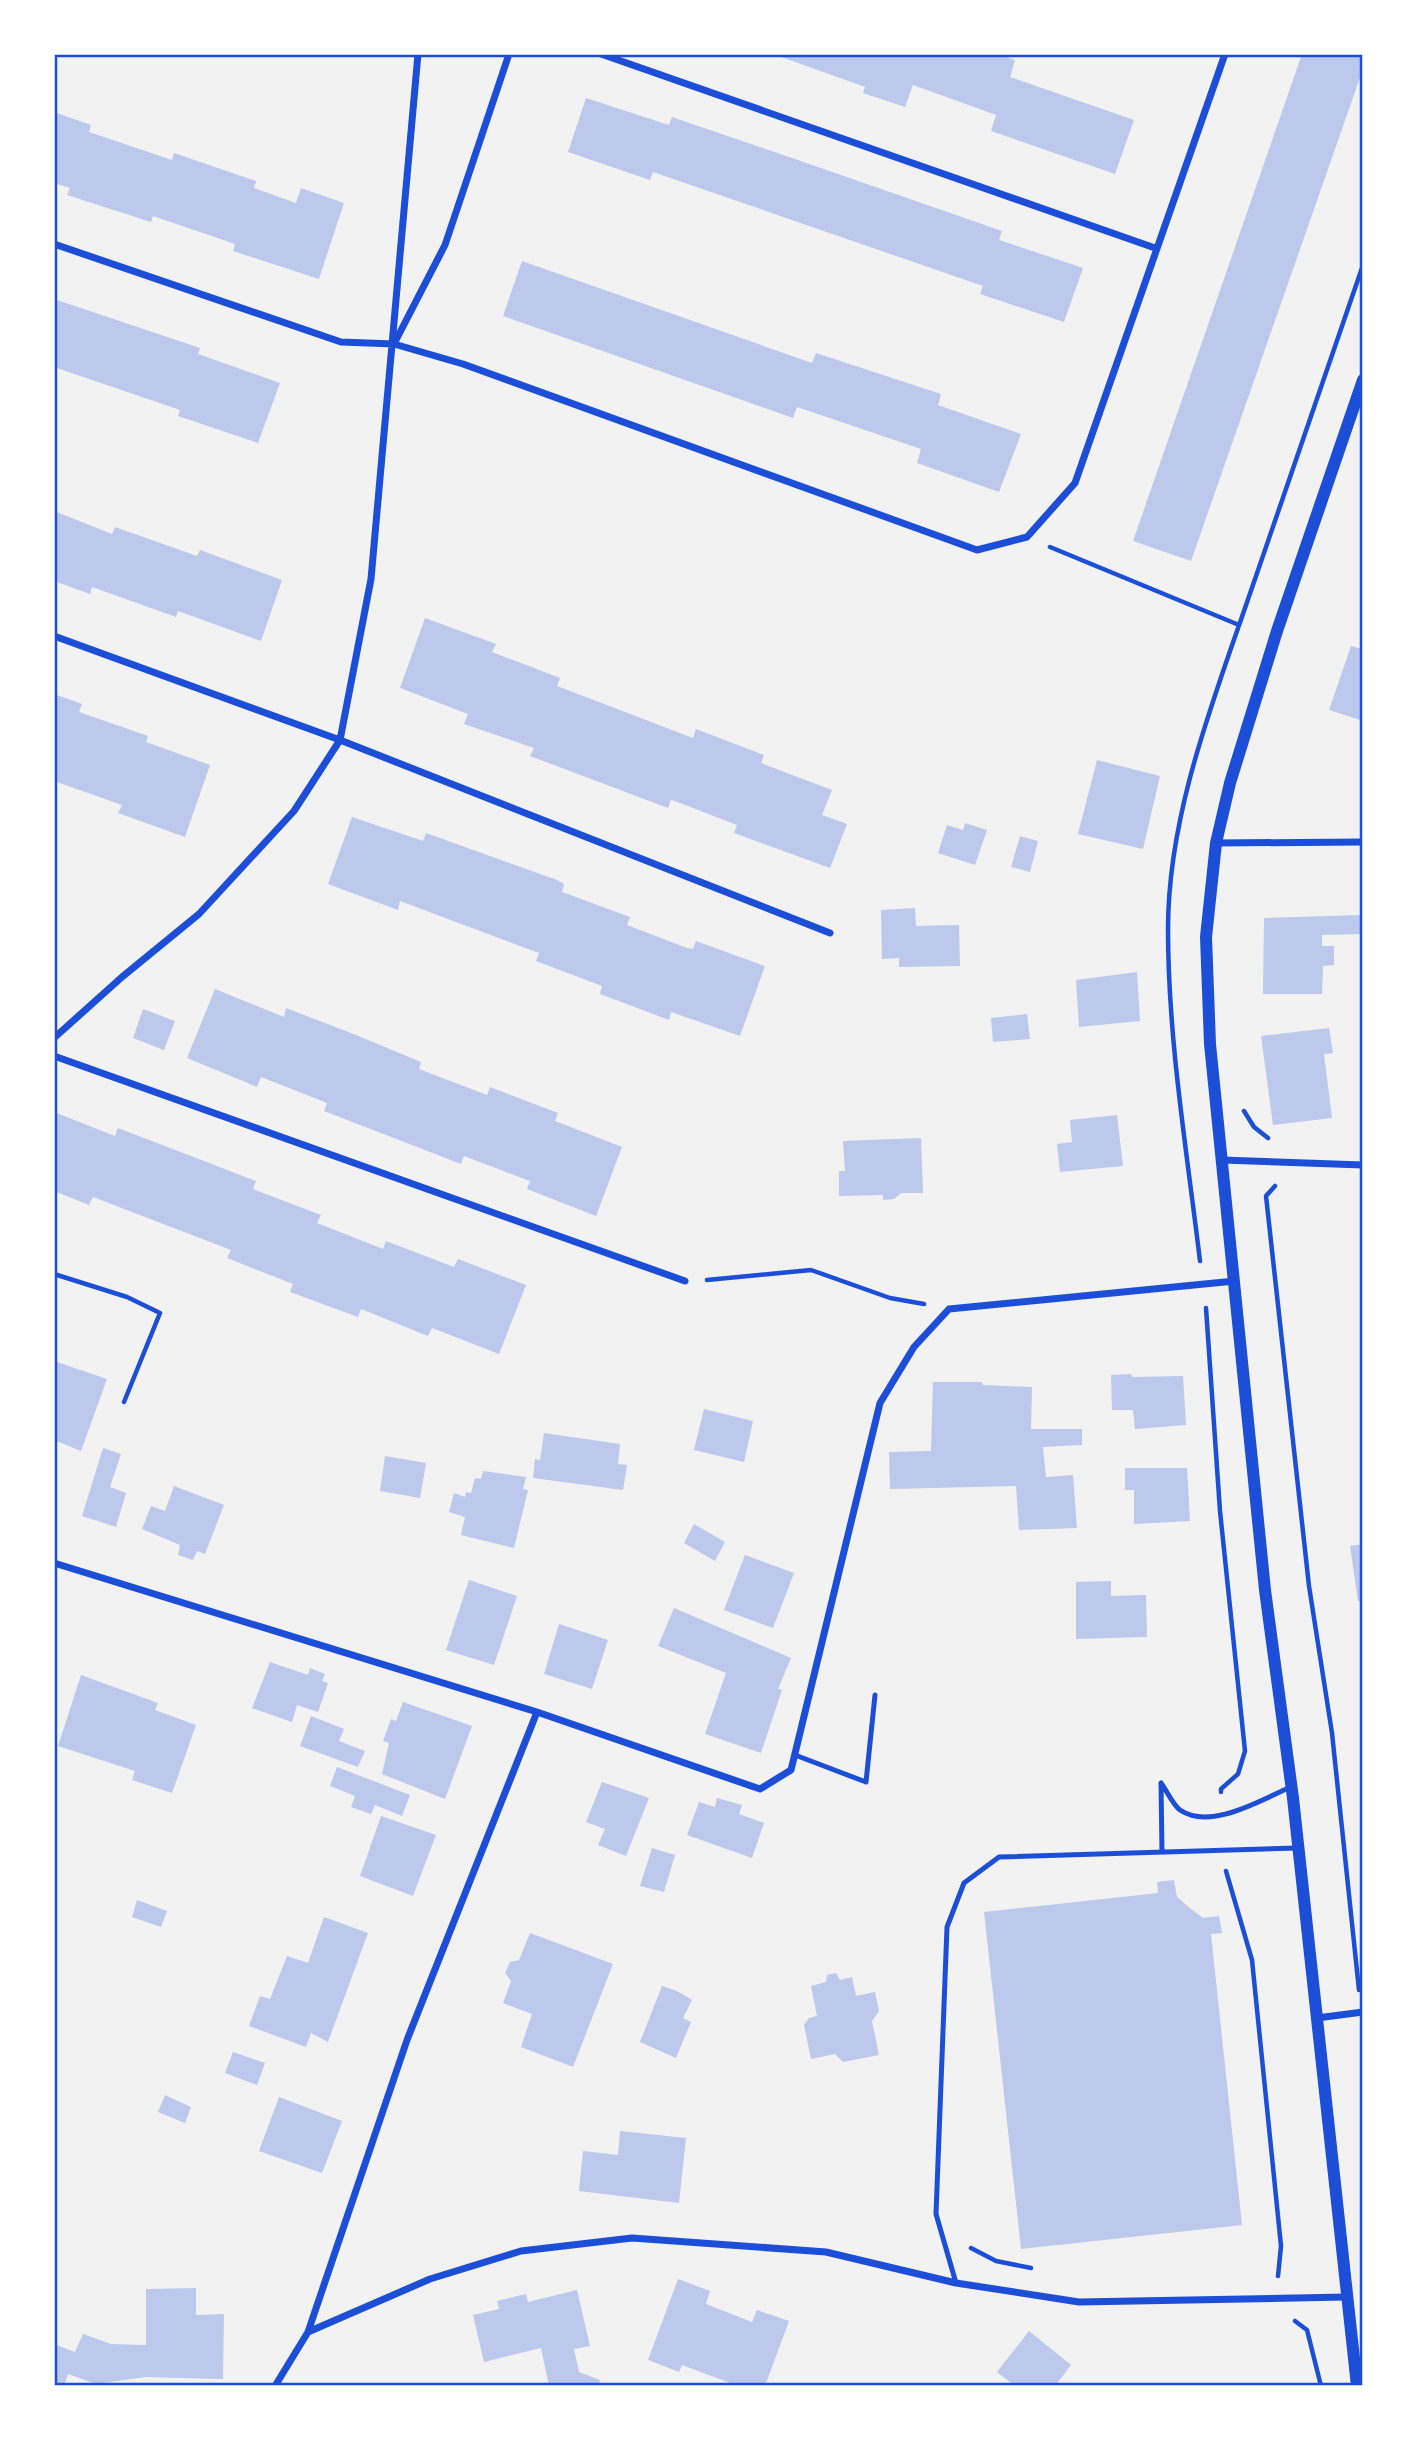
<svg xmlns="http://www.w3.org/2000/svg" width="1417" height="2440" font-family="'Playfair Display',serif">
<style>
.building{fill:#bdc9ec}
.lines{fill:none;stroke-linecap:round;stroke-linejoin:round}
.path{stroke:#1d4ed8;stroke-width:4.5}
.service{stroke:#1d4ed8;stroke-width:5}
.minor{stroke:#1d4ed8;stroke-width:7}
.tertiary{stroke:#1d4ed8;stroke-width:12}
.neatline{fill:none;stroke:#1d4ed8;stroke-width:2.5}
</style>
<rect width="100%" height="100%" fill="#f2f2f2"/>
<path class="building" d="M773,54H999L1015,60L1010,77L1134,120L1115,174L991,131L996,115L913,85L905,107L863,93L865,87Z
M1302,54H1363V69L1191,561L1133,541Z
M586,98L669,125L672,117L795,159L1002,231L999,240L1083,268L1064,322L980,294L983,286L653,172L650,180L568,152Z
M54,112L91,125L89,132L172,160L174,153L256,181L254,188L296,203L301,188L344,203L319,279L233,251L235,244L153,216L151,222L67,195L70,188L54,183Z
M522,261L812,363L816,353L941,394L938,405L1021,434L999,492L917,463L921,449L797,407L793,418L503,316Z
M54,299L200,348L198,354L280,383L258,443L178,416L180,410L54,367Z
M54,511L112,534L115,527L197,556L200,550L282,580L261,641L178,611L176,617L92,587L90,594L54,581Z
M425,618L496,644L492,652L560,678L557,686L693,738L696,729L764,755L761,763L832,790L822,815L847,824L830,868L734,833L737,825L680,803L671,800L668,808L530,756L534,748L464,724L468,714L400,688Z
M1351,646L1363,649V721L1329,710Z
M54,694L82,704L79,712L148,736L146,742L210,765L185,837L118,813L122,805L54,781Z
M1097,760L1160,776L1143,849L1078,834Z
M352,817L423,841L426,833L557,880L564,884L562,892L630,917L627,925L687,948L693,949L696,941L765,966L740,1036L671,1012L669,1020L600,994L602,986L536,961L539,953L400,901L398,910L328,884Z
M965,823L987,830L975,865L938,853L947,825L963,830Z
M1020,836L1038,841L1030,872L1011,867Z
M915,908L916,926L959,925L960,966L899,967V958L882,959L881,910Z
M1363,915V934L1322,935V946H1334V965L1323,966L1322,994H1263L1264,918Z
M1137,972L1140,1021L1079,1027L1076,980Z
M215,989L284,1017L286,1008L356,1035L421,1062L419,1069L487,1095L490,1087L558,1113L555,1121L622,1147L596,1216L527,1189L530,1181L464,1156L461,1164L324,1111L327,1103L261,1077L257,1087L187,1058Z
M143,1009L175,1021L164,1050L133,1038Z
M1027,1014L1030,1039L993,1042L991,1018Z
M1329,1028L1333,1053L1324,1054L1332,1118L1273,1125L1261,1036Z
M54,1112L115,1136L118,1128L256,1181L253,1189L321,1215L317,1223L383,1249L386,1241L454,1267L458,1259L526,1285L499,1354L432,1328L428,1336L361,1309L358,1317L290,1292L293,1284L227,1258L231,1250L93,1197L89,1205L54,1191Z
M1117,1115L1123,1166L1060,1172L1057,1144L1072,1142L1070,1120Z
M921,1138L923,1193H901L894,1199L883,1200V1195L839,1196V1171H845L843,1141Z
M54,1361L107,1379L81,1451L54,1440Z
M1131,1374L1132,1377L1183,1376L1186,1425L1135,1429L1133,1410H1112L1111,1375Z
M933,1382H982L983,1385L1032,1387L1031,1429H1082V1445L1043,1447L1046,1477L1073,1475L1077,1528L1019,1530L1016,1486L890,1489L889,1452L931,1451Z
M704,1409L753,1421L744,1462L694,1450Z
M544,1433L620,1444L618,1464L627,1465L623,1490L533,1478L535,1459L540,1460Z
M103,1448L121,1454L110,1487L126,1493L116,1527L82,1516Z
M385,1456L426,1463L420,1498L380,1491Z
M1125,1468H1187L1190,1521L1134,1524V1490H1125Z
M483,1471L526,1477L523,1489L528,1490L514,1548L461,1535L465,1517L449,1512L454,1493L465,1497L466,1492L471,1493L475,1478L481,1479Z
M174,1486L224,1505L205,1554L197,1551L193,1560L178,1555L180,1545L142,1529L151,1506L165,1511Z
M694,1524L725,1542L715,1561L684,1543Z
M1363,1544V1601H1358L1350,1546Z
M745,1555L794,1573L773,1628L724,1610Z
M469,1580L517,1596L494,1665L446,1650Z
M1111,1581V1596L1146,1595L1147,1637L1076,1639V1582Z
M674,1608L791,1658L778,1689L782,1690L761,1753L705,1734L726,1673L658,1646Z
M559,1624L608,1640L592,1689L544,1674Z
M270,1662L308,1675L310,1668L325,1674L322,1681L328,1683L318,1712L297,1705L292,1722L252,1708Z
M81,1675L158,1703L155,1710L196,1725L172,1793L132,1780L135,1771L58,1746Z
M403,1702L472,1726L445,1799L382,1774L389,1743L383,1741L391,1719L396,1721Z
M311,1716L344,1729L339,1741L365,1751L358,1767L300,1746Z
M337,1767L410,1795L402,1816L375,1805L371,1814L351,1807L355,1796L330,1786Z
M602,1782L649,1798L626,1856L598,1845L605,1829L586,1822Z
M717,1798L742,1805L739,1814L764,1823L752,1858L687,1835L699,1802L715,1807Z
M381,1816L436,1835L413,1896L360,1876Z
M652,1848L675,1855L664,1892L640,1886Z
M1174,1880L1177,1897L1191,1909L1203,1918L1219,1916L1222,1933L1211,1934L1242,2225L1021,2249L984,1912L1158,1893L1157,1882Z
M137,1900L167,1911L161,1927L132,1917Z
M324,1917L368,1933L328,2042L311,2033L306,2047L249,2026L260,1996L270,1999L287,1956L308,1963Z
M530,1933L613,1964L573,2067L521,2047L532,2014L503,2003L511,1981L505,1973L510,1962L519,1960Z
M836,1973L840,1980L852,1977L856,1996L875,1992L879,2011L872,2021L879,2055L843,2062L835,2054L811,2059L804,2025L809,2018L817,2016L811,1986L826,1982L827,1975Z
M662,1986L677,1991L692,2000L683,2018L691,2022L676,2058L640,2042Z
M233,2052L265,2063L257,2085L225,2073Z
M165,2095L191,2107L185,2123L158,2112Z
M279,2097L342,2121L322,2173L259,2151Z
M620,2131L686,2138L679,2203L579,2191L583,2151L618,2155Z
M678,2279L710,2291L706,2304L752,2322L757,2310L789,2321L765,2386H729L730,2383L682,2365L679,2372L648,2360Z
M196,2288V2315L224,2314L223,2379L145,2377L96,2384L68,2374L64,2386H54V2344L75,2352L83,2334L111,2344L146,2345V2289Z
M577,2290L590,2346L574,2349L579,2372L600,2380L598,2386H549L541,2348L484,2362L473,2315L499,2309L497,2301L526,2294L528,2302Z
M1029,2331L1071,2365L1055,2386H1015L997,2372Z"/>
<g class="lines">
<path class="path" d="M1050,547L1239,625
M1244,1111L1254,1127L1268,1138
M1275,1186L1266,1196L1309,1586L1332,1733L1359,1990
M1200,1261C1187,1152 1168,1040 1168,929C1168,820 1209,712 1244,611C1283,495 1323,380 1363,265
M54,1274L127,1297L160,1313L124,1402
M707,1280L811,1270L890,1298L924,1304
M1206,1308L1220,1511L1245,1751L1238,1774L1221,1789V1792
M1226,1871L1252,1960L1281,2246L1278,2276
M971,2248L996,2261L1031,2268
M1295,2321L1307,2330L1321,2386"/>
<path class="service" d="M795,1755L866,1782L875,1695
M1161,1783C1167,1791 1173,1805 1180,1810C1211,1831 1262,1799 1291,1787
M1161,1783L1162,1852
M956,2283L936,2214L947,1927L964,1883L999,1857L1298,1848"/>
<path class="minor" d="M601,54L1155,248
M54,244L341,342L394,344L463,364L977,550L1027,537L1075,483L1225,54
M396,340L445,245L509,54
M54,636L340,740L830,933
M1216,843L1363,842
M54,1038L122,977L199,914L294,811L340,740L371,579L418,54
M54,1056L685,1281
M1222,1160L1363,1165
M54,1563L537,1712L760,1789L791,1770L880,1403L914,1347L949,1309L1235,1281
M1317,2018L1363,2012
M308,2332L430,2279L521,2251L632,2238L826,2252L956,2283L1079,2302L1346,2297
M275,2386L308,2332L407,2040L537,1712"/>
<path class="tertiary" d="M1357,2386L1293,1798L1265,1590L1210,1044L1206,937L1216,843L1230,783L1277,631L1363,380"/>
</g>
<rect width="1417" height="2440" fill="none" stroke="#ffffff" stroke-width="112"/>
<rect x="56" y="56" width="1305" height="2328" class="neatline"/>
</svg>
